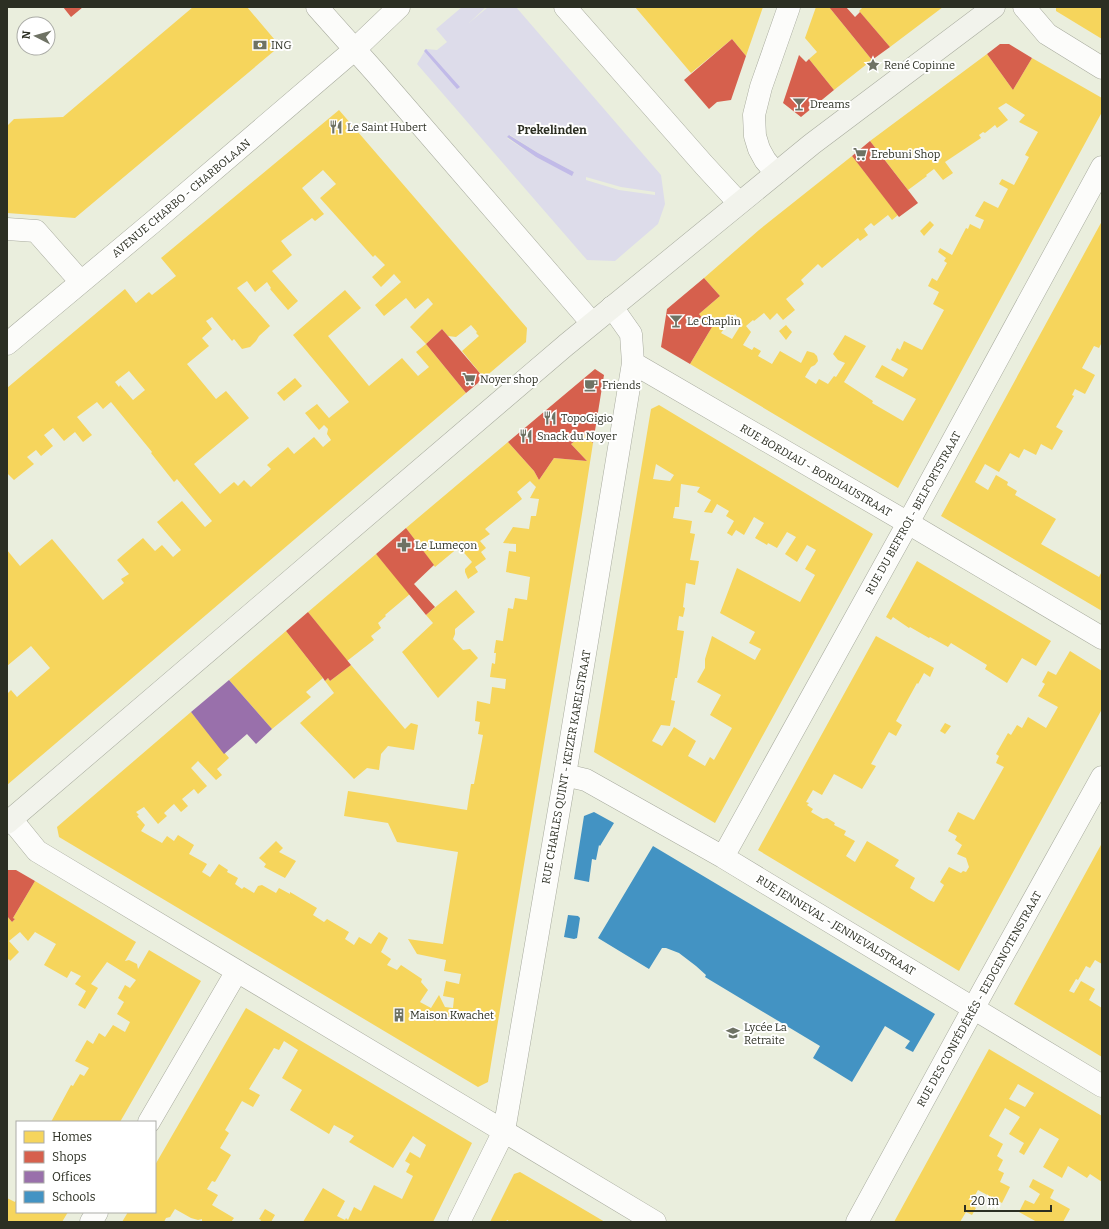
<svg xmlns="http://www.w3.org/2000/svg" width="1109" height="1229" font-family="Bitter,serif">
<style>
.green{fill:#dddcea;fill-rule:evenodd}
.water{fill:#c1bae8}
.homes{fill:#f6d55c;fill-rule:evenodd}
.shops{fill:#d6604d}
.offices{fill:#9970ab}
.schools{fill:#4393c3}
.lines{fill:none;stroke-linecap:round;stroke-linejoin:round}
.street-casing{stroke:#a8ab9e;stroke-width:23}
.secondary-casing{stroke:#a8ab9e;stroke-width:23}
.street{stroke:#fcfcfa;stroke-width:22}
.secondary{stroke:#f2f3ec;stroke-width:22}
.labels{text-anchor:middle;stroke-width:4;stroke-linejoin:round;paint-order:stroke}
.poi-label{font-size:11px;fill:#2c2f23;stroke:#fff;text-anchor:start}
.street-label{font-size:11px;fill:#2c2f23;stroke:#fff}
.neighbourhood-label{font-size:12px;font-weight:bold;fill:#2c2f23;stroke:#fff}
</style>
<rect width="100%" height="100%" fill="#eaeedd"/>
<path class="green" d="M462,7H486L469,23L488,7H516L661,175L665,204L658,224L615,261L587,260L417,64L426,49L437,50L447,42L436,29ZM510,135L538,153L574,172L572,175L536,157L507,138ZM586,177L621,187L655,192V195L619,190L586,180Z"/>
<path class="water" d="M426,49L460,87L457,89L424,51Z
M509,135L538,153L574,172L572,176L536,157L507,137Z"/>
<path class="homes" d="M193,7H247L280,46L75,218L7,213L8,125L14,119L63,117Z
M635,7H763L746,56L732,39L691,73Z
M816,7H829L872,60L834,90L809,59L817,52L805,38Z
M863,7H943L890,47L859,11Z
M1056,7H1102V39L1056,11Z
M987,54L1013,90L1032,58L1102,98V112L898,488L690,364L712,327L707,324L699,314L720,296L704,278L759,230L852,156L898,215L892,220L888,215L874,226L871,223L864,229L868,235L860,241L858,238L822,268L818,264L801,280L804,284L786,299L795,310L783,320L777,313L770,320L764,313L754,321L753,320L746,326L751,332L743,345L752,350L754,347L761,351L758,356L772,364L780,351L801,363L807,351L814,353L817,356L818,361L815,365L811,367L805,377L816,384L819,379L828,384L834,376L836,377L845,363L838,360L833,354L845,335L866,346L844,382L873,401L872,403L903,421L916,399L875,377L882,365L903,377L908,369L891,360L897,348L900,350L904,341L922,350L944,310L933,304L939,292L928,286L932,278L937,281L947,263L944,261L946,258L938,252L940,248L952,255L966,228L968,229L970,224L980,229L984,220L975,216L984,201L998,208L1008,189L999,184L1002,179L1014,185L1029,157L1025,155L1038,132L1019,122L1025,115L1006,103L998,108L1008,120L997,128L995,125L985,133L983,132L979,135L981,138L945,162L953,173L943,180L934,169L926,175L927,176L908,190L870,141ZM735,314L742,323L732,339L721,333L726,326L727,327Z
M339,110L527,328L526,342L484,378L462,351L479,336L476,333L477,332L471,325L456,337L448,336L442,329L426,344L410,327L433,304L428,298L415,309L406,298L384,316L375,305L401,282L394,274L381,287L372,277L385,265L375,255L373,257L320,198L336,184L323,170L302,188L324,214L315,221L312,218L281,241L292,255L272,271L298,301L288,310L270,289L271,288L267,282L255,292L247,281L237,288L270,326L259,336L256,341L250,347L242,349L234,339L232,341L212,317L206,321L212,329L202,338L209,346L187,364L216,399L226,391L249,418L194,464L220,494L234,482L238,486L244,480L251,487L271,469L267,465L288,447L294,454L314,437L323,447L331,440L327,434L328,429L324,425L319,430L305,413L317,404L329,418L349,402L293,335L345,290L361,308L328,336L369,386L402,358L418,376L429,367L416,352L426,344L466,393L7,785V694L11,690L17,697L50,668L31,646L7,666V550L20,566L52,539L103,600L124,583L121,579L129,574L117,560L143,538L155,551L162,545L173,557L181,550L157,522L182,501L205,527L212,521L177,479L174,482L151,453L152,452L111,402L103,409L97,402L77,417L92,435L83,442L75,432L64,441L53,428L44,435L53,446L41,456L36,450L27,457L34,464L14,480L7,473V388L125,289L136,303L149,292L152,295L176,276L161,258ZM129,371L145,390L133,400L120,385L119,387L115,382Z
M930,221L934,225L924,236L920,231Z
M1102,221V342L1099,348L1094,346L1082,368L1095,375L1085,394L1075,389L1072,395L1074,396L1056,427L1063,431L1052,450L1041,444L1036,455L1024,449L1019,458L1010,453L999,472L985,464L975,482L988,490L996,475L1008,482L1007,485L1017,491L1015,495L1056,519L1041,544L1099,577L1102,571V611L941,516Z
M786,325L792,332L786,340L779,331Z
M295,378L302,386L284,401L277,393Z
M659,405L873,534L715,823L594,752L651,409ZM656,464L674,475L670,481L653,479ZM681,484L700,487L697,492L711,500L704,512L712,513L717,504L729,511L726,516L734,521L727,533L732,536L736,530L744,535L754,517L764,523L755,538L767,545L768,543L777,548L787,532L796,537L785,554L797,562L807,545L816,550L805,569L815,575L800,602L737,568L720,613L755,632L749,643L761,649L755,660L712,636L705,659V668L697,682L721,695L710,715L732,728L714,760L710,757L705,766L688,756L696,741L674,727L662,746L652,741L661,725L670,726L675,701L671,700L675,678H677L684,631L677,630L679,616L683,617L685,608L683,607L686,583L695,585L699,561L690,560L695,534L690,533L692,521L673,518L675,507H679Z
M584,434L593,443L582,514L488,1082L478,1087L59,837L57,827L191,712L229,758L217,769L222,775L216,780L198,761L191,768L207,786L198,794L194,789L182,799L188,806L181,812L174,804L164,813L167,816L158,824L144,807L136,812L139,815L137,816L145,825L141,831L162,843L167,836L174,841L178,835L194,845L189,854L207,864L202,872L210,877L219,864L228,870L227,872L238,878L235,884L242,889L244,887L254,893L258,886L262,885L276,893L279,888L290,894V892L317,908L313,915L324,922L327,919L349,932L345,939L354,945L359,937L371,944L379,932L388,938L381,952L391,959L387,965L397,970L401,965L422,979L421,982L428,990L420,1002L431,1008L439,995L445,1007L453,1008L454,998L443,996L446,981L459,984L461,974L444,971L446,960L417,954L408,939L443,944L458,852L397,842L388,823L344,816L348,791L467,810L471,784H474L483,735L478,734L480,722L475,721L477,701L490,704L492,687L505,689L506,679L490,677L492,663L495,664L496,653H494L496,640L503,641L508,608L513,609L515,598L527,600L530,577L506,572L509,551L516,552V544L503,543L513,527L529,529L531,516H536L539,499L530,498L536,487L530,481L517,492L522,499L485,529L490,534L480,541L486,548L481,552L486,559L475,567L478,572L468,579L465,572V569L472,562L459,547L435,567L406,528L508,442L534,471L539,480L554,458L587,461L571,444Z
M376,554L410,594L385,615L386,616L378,623L381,628L371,636L374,640L347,661L308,612Z
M917,561L1051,641L1036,666L1022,658L1007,683L985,669L987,665L951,643L948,647L930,637L929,638L910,627L909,628L893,617L891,620L886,617Z
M456,590L475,612L455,629V634L453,639L463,650L470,649L478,658L438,698L402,652L433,623L426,615Z
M286,631L323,678L306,692L311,697L272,729L229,680Z
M876,636L934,668L930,677L924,673L918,684L917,683L896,721L902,725L896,736L889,732L871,764L876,766L862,789L834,774L822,795L813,790L806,802L809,803L807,805L813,809L811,812L823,819L827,818L835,823L834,825L846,831L844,835L855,841L846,856L855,862L867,841L899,860L895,866L915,878L910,888L929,900L934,902L944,885L940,882L949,867L961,873L963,871L966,872L969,867L966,858L957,854L962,845L955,840L957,836L948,831L958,812L974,820L1004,767L996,763L999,756L996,754L1008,733L1011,735L1017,725L1022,728L1028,717L1046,728L1058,707L1038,696L1045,684L1042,682L1048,671L1056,675L1070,651L1102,671V709L959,971L758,850Z
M351,665L405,729L411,723L418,725L414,750L388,746L381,754L379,770L367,768L354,779L300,723L334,693L325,681L328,678L330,681Z
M945,723L951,726L945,734L940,731Z
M276,841L283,848L279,852L296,861L285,878L264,867L266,864L259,858Z
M1102,843V964L1095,960L1090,968L1086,966L1078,980L1076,979L1069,991L1074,993L1081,981L1095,989L1089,1000L1102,1008V1057L1014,1004Z
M35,881L136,942L125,961L129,960L137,964L138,969L149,950L201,981L120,1122H51L71,1085L73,1086L80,1074L84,1076L89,1068L75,1061L87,1040L93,1044L99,1033L105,1037L113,1025L125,1032L130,1022L117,1014L124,1002L118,998L125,985L130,988L136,980L107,962L91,984L98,988L85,1009L78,1005L86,991L75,984L81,976L71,971L67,978L44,965L56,944L35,932L28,941L20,932L9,941L19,952L10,961L9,959L7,961V916L12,922L15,919L13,918Z
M246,1008L472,1143L433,1222H303L323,1188L345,1201L337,1216L345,1220L346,1218L348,1220L354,1207L361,1211L374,1185L402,1199L413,1176L406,1172L410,1164L405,1161L410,1152L420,1158L426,1145L413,1136L393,1168L349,1142L354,1136L334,1125L329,1134L290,1110L302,1090L282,1078L298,1050L284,1041L279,1050L274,1048L249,1089L260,1095L253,1107L242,1101L225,1130L229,1133L220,1148L231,1155L215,1182L212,1181L207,1189L218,1195L212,1205L234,1218L231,1222H202V1219L198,1220L191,1218L175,1209L170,1217L166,1218L164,1222H122L128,1212H155V1165Z
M989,1049L1102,1116V1182L1090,1174L1087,1178L1068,1166L1062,1178L1043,1167L1059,1139L1040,1128L1024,1155L1019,1152L1024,1143L1009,1134L1020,1117L1005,1108L989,1136L1003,1144L997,1156L1003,1160L998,1170L1004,1173L1000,1182L1010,1187L1002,1203L978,1190L970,1204L976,1208L972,1215L966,1212L960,1222H894ZM1018,1084L1034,1093L1025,1107L1009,1099Z
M520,1172L561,1196L605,1222H510L507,1220L506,1222H490L514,1174Z
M1033,1179L1054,1190L1050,1198L1070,1209L1063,1222H1037L1019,1212L1025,1200L1034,1204L1040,1194L1029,1187Z
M7,1198L15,1202L17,1198V1212H68L62,1222H7Z
M265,1209L275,1215L271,1222H260L261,1220L259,1219Z"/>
<path class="shops" d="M63,7H83L71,17Z
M829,7H846L855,17L860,12L890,47L872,60Z
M732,39L746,56L731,100L717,102L709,109L684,80Z
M1000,44H1009L1032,58L1013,90L987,54Z
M799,55L806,62L809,59L834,90L801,117L783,103Z
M870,141L918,203L899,217L852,156Z
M704,278L720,296L699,314L707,324L712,327L690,364L661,347L667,309Z
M442,329L484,378L466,393L426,344Z
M595,369L604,375L593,443L584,434L571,444L587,461L554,458L539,480L534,471L508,442Z
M406,528L434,565L414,584L435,607L426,615L376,554Z
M308,612L351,665L330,681L328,678L325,681L323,678L286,631Z
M7,870H16L35,881L13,918L15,919L12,922L7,916Z"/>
<path class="offices" d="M229,680L272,729L256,744L247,734L224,754L191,712Z"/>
<path class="schools" d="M594,812L614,823L600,846L599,845L596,860L592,859L589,882L574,879L584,816Z
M653,846L935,1014L913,1052L905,1048L910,1041L885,1026L852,1082L813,1058L820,1046L705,977L706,975L696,966L679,953L666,948H662L649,969L598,938Z
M568,915L578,916L580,918L577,938L574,939L564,937Z"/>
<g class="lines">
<g class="street-casing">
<path id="street" d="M317,7L375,72L592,323
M565,7L704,165L739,203
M1024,7L1047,34L1102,68
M776,173L765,160L759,149L755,136L754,115L761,87L789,7
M7,229L36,231L81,282
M7,344L153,222L354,50L399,7
M633,363L908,523L1102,638
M565,775L586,780L723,857L1102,1086
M11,819L37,851L655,1222
M723,857L908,523L1102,167
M149,1122L237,971
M91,1222L97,1212
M459,1222L504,1131L565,775L633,363L631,334L612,307
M857,1222L984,989L1102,777"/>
</g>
<g class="secondary-casing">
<path id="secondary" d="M7,823L566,345L812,144L994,7"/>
</g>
<use href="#street" class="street"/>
<use href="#secondary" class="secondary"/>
</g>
<defs>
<g id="bank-bare" transform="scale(1.08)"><path d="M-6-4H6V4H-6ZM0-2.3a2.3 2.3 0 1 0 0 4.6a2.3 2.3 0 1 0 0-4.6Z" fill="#6e7264" stroke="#fff" stroke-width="2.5" paint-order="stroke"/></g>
<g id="sight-bare" transform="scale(1.08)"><path d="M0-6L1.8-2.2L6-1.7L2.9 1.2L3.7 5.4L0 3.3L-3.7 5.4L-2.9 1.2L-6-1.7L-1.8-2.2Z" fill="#6e7264" stroke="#fff" stroke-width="2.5" paint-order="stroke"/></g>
<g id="bar-bare" transform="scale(1.08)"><path d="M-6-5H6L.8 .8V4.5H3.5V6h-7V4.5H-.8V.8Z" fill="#6e7264" stroke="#fff" stroke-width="2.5" paint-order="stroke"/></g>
<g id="restaurant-bare" transform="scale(1.08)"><path d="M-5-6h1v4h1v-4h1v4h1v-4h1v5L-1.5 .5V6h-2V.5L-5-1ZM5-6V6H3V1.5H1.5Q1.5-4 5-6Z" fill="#6e7264" stroke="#fff" stroke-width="2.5" paint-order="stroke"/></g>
<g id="supermarket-bare" transform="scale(1.08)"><path d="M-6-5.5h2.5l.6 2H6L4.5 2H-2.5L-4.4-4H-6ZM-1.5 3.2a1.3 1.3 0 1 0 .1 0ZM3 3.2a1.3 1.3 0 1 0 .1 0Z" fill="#6e7264" stroke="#fff" stroke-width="2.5" paint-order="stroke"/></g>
<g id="cafe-bare" transform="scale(1.08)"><path d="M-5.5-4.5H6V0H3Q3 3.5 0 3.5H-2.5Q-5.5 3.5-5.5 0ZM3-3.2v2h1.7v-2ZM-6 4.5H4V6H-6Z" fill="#6e7264" stroke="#fff" stroke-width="2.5" paint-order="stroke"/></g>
<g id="pharmacy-bare" transform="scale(1.08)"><path d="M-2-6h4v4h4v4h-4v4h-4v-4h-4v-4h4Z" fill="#6e7264" stroke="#fff" stroke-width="2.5" paint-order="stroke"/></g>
<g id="building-bare" transform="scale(1.08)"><path d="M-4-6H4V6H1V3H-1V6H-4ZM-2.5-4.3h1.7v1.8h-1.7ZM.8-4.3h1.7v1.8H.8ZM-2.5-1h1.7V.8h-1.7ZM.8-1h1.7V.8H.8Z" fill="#6e7264" stroke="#fff" stroke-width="2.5" paint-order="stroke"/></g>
<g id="school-bare" transform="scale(1.08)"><path d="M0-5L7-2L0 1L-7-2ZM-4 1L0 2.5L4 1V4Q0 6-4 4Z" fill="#6e7264" stroke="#fff" stroke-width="2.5" paint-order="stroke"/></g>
</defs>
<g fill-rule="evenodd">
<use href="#bank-bare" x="260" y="45"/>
<use href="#sight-bare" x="873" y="65"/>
<use href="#bar-bare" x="799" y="104"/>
<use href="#restaurant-bare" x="336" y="127"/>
<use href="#supermarket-bare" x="860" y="154"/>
<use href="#bar-bare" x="676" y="321"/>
<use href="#supermarket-bare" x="469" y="379"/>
<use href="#cafe-bare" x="591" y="385"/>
<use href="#restaurant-bare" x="550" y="418"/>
<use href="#restaurant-bare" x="526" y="436"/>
<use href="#pharmacy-bare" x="404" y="545"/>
<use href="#building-bare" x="399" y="1015"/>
<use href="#school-bare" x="733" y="1033"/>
</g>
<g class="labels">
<g class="poi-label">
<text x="271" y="49">ING</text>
<text x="884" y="69">René Copinne</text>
<text x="810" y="108">Dreams</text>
<text x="347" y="131">Le Saint Hubert</text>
<text x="871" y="158">Erebuni Shop</text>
<text x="687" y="325">Le Chaplin</text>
<text x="480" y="383">Noyer shop</text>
<text x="602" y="389">Friends</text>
<text x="561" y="422">TopoGigio</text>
<text x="537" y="440">Snack du Noyer</text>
<text x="415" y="549">Le Lumeçon</text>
<text x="410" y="1019">Maison Kwachet</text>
<text x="744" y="1031">Lycée La<tspan x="744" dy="13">Retraite</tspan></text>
</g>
<g class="street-label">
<text transform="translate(181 198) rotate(-40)" y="4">AVENUE CHARBO - CHARBOLAAN</text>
<text transform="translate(816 470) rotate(30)" y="4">RUE BORDIAU - BORDIAUSTRAAT</text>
<text transform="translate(913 513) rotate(-61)" y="4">RUE DU BEFFROI - BELFORTSTRAAT</text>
<text transform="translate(566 767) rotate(-80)" y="4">RUE CHARLES QUINT - KEIZER KARELSTRAAT</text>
<text transform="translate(836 925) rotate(31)" y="4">RUE JENNEVAL - JENNEVALSTRAAT</text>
<text transform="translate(979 999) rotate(-61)" y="4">RUE DES CONFÉDÉRÉS - EEDGENOTENSTRAAT</text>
</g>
<g class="neighbourhood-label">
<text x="552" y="134">Prekelinden</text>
</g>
</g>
<rect width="1109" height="1229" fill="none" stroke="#2c2f23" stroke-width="16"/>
<rect x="16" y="1121" width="140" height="92" fill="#ffffff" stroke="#abaca7"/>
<rect x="24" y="1131" width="20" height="12" fill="#f6d55c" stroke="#abaca7"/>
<text x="52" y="1141" font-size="12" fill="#2c2f23">Homes</text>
<rect x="24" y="1151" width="20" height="12" fill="#d6604d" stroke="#abaca7"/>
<text x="52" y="1161" font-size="12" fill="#2c2f23">Shops</text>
<rect x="24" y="1171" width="20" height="12" fill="#9970ab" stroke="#abaca7"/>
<text x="52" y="1181" font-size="12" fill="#2c2f23">Offices</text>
<rect x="24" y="1191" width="20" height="12" fill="#4393c3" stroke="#abaca7"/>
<text x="52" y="1201" font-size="12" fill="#2c2f23">Schools</text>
<g transform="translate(36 36) rotate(276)"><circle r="19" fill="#ffffff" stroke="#abaca7"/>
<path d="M0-3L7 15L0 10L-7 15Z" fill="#6e7264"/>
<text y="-6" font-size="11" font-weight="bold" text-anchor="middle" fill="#2c2f23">N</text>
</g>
<path d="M965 1205v6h86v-6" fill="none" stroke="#2c2f23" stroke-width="2"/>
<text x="971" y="1205" font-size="12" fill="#2c2f23" stroke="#ffffff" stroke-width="3" paint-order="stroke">20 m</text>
</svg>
